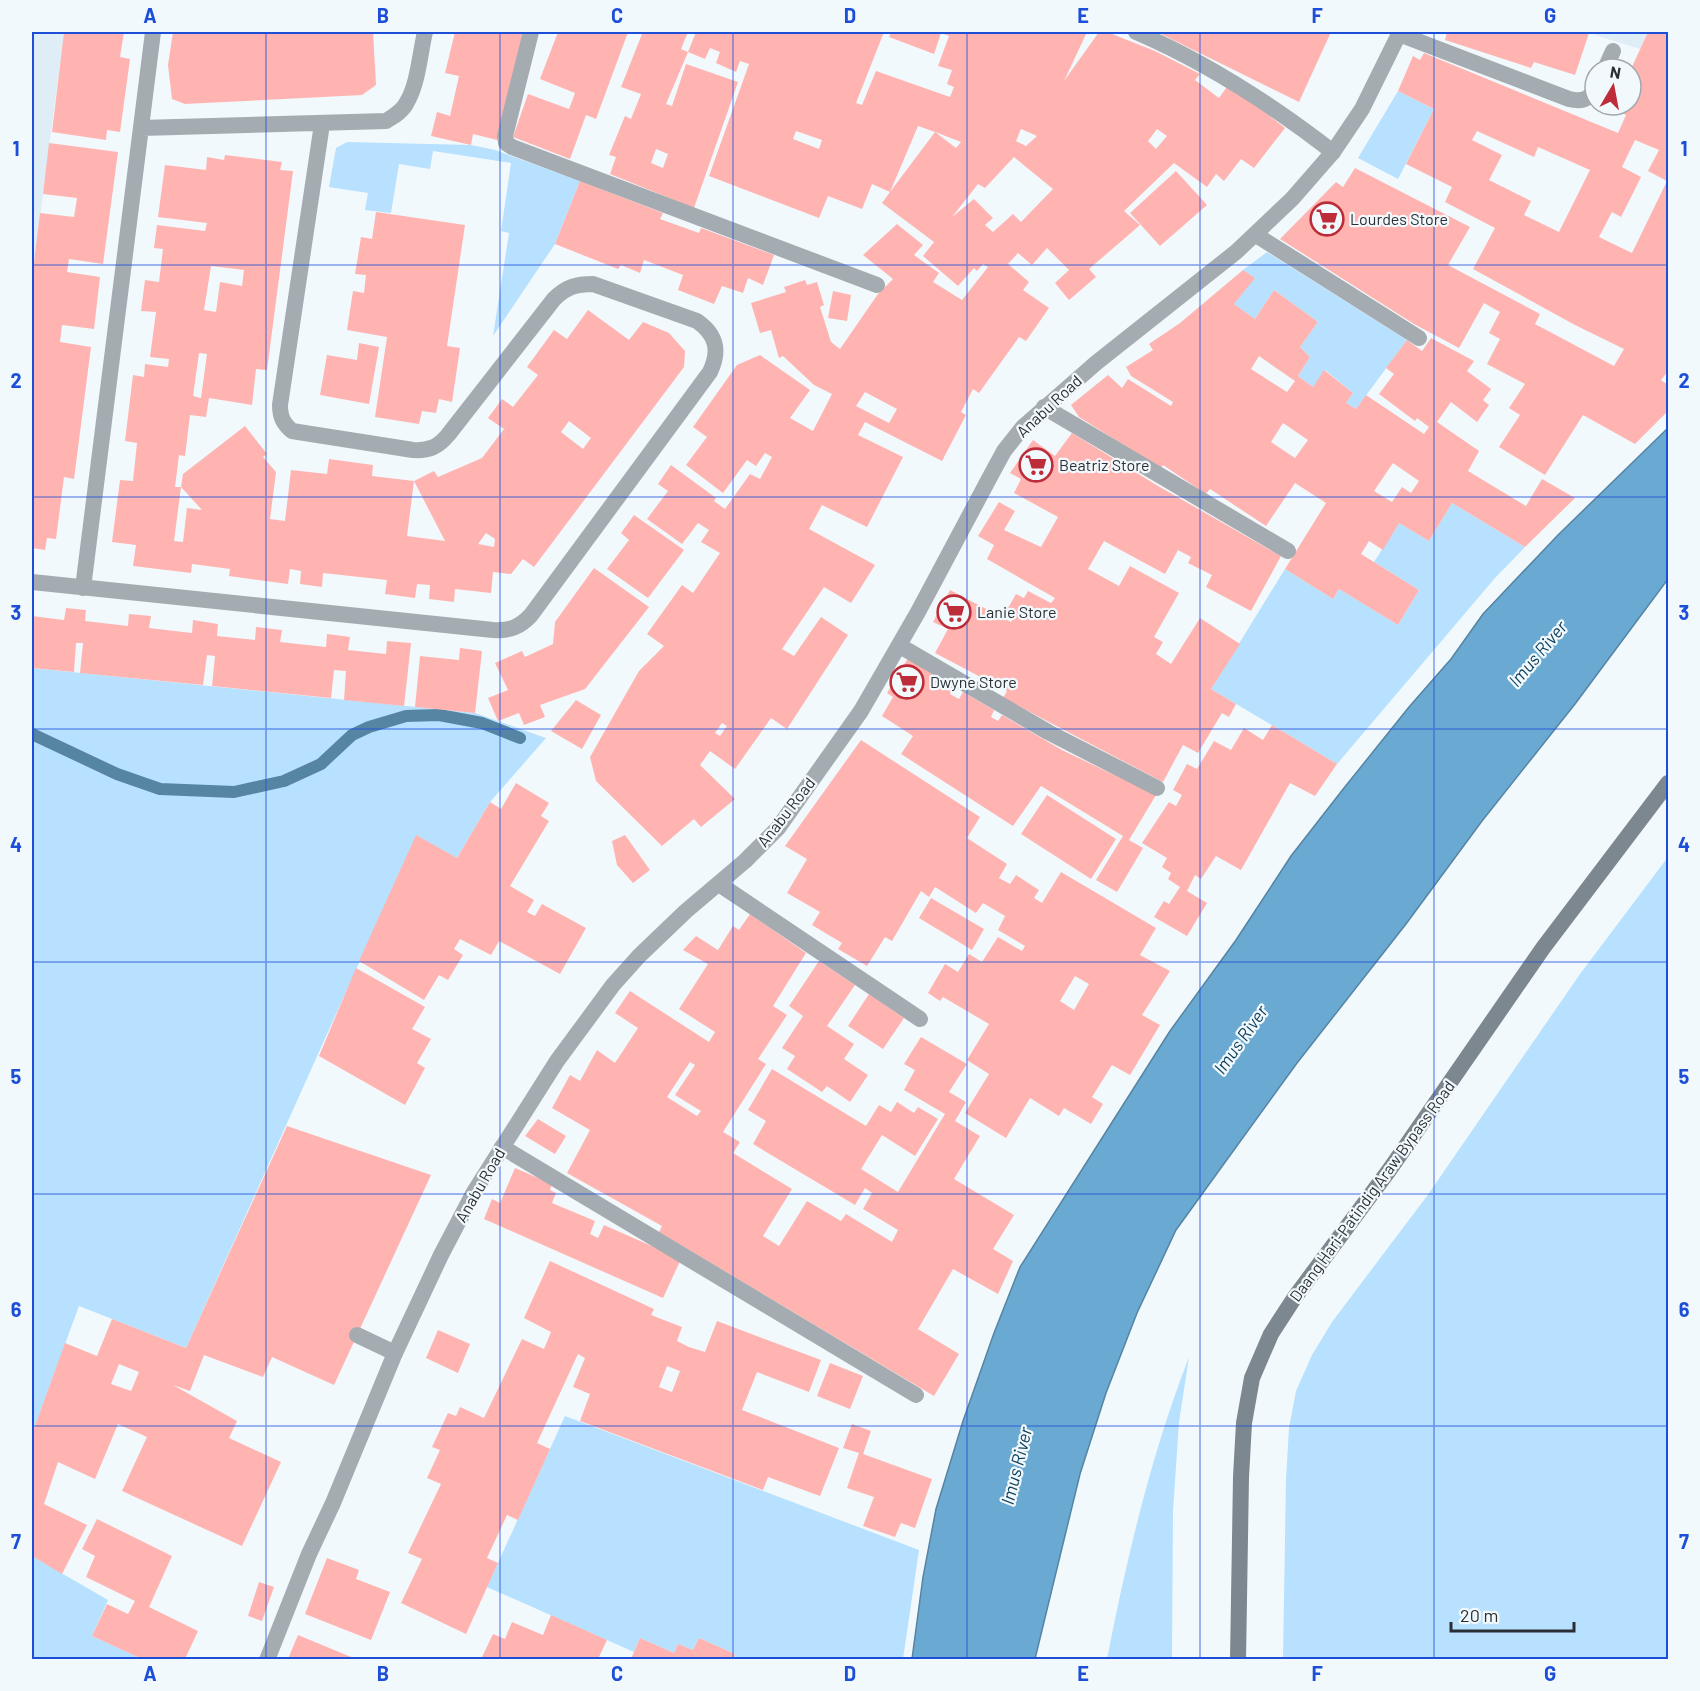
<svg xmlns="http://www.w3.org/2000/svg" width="1700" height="1691" font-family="Barlow,sans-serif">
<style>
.built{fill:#dfedf7}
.green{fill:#b7e1fe}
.water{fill:#6aa9d2;stroke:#5684a3;stroke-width:1.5}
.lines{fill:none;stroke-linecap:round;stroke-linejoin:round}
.stream{stroke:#5684a3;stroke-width:12}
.building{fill:#ffb4b1;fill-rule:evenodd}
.service{stroke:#a5acb1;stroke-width:16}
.minor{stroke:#a5acb1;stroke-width:16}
.tertiary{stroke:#a5acb1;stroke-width:16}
.secondary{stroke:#7d878f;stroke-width:16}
.grid{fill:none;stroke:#1d4ed8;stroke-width:1.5;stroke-opacity:0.55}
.labels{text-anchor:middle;stroke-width:4.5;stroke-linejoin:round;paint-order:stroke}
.poi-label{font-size:16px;fill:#292f34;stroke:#f2f9fd;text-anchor:start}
.street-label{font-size:16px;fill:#292f34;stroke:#f2f9fd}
.water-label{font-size:18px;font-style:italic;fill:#0b3e5a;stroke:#f2f9fd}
.neatline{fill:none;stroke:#1d4ed8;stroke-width:2}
.grid-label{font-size:20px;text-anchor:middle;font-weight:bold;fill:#1d4ed8}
</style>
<rect width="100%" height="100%" fill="#f2f9fd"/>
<path class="built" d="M32,32H64L32,279Z
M1585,32H1648L1640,49Z"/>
<path class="green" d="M1398,91L1434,109L1398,179L1358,158Z
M347,142L471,145L495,150L580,181L555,244L493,336L509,233L501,231L511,163L433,151L430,169L399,164L391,213L365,210L368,193L329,187L336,148Z
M1267,252L1407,340L1356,409L1346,403L1353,393L1325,370L1313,387L1298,376L1310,357L1300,347L1318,322L1274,290L1255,319L1234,304L1254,278L1243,270Z
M1452,503L1525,547L1495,578L1337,764L1211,689L1285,569L1333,599L1339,589L1398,625L1419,590L1374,562L1399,523L1429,541Z
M32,668L475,713L546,738L490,802L457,858L416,836L186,1348L79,1306L32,1434Z
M1668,857V1659H1283L1286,1479L1289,1428L1296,1391L1312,1355L1332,1322L1427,1196L1580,974Z
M1189,1357L1179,1422L1173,1511L1172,1659H1107C1127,1557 1151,1455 1189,1357Z
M565,1416L919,1550L903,1659H733L735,1654L699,1638L693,1650L678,1644L674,1653L640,1638L634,1652L487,1587Z
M32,1556L108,1600L92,1636L142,1659H32Z"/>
<path class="water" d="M1668,428V579L1575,704L1482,821L1406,924L1297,1063L1176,1230L1137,1313L1106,1393L1080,1474L1035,1659H912L923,1577L936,1509L963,1421L994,1333L1020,1267L1170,1031L1236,940L1291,856L1344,788L1409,707L1451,659L1483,614L1558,535Z"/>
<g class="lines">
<path class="stream" d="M32,734L117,774L160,789L234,792L284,781L321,764L352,735L369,727L406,716L439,715L482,723L520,738"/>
</g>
<path class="building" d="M64,32H124L120,57L130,59L120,132L107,130L106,140L52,132Z
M173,32H373L376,85L362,95L185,104L172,99L168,65Z
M455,32H523L497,140L473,134L471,145L431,136L437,112L450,116L459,76L445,73Z
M558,32H628L596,119L586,115L570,159L513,137L528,94L569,109L575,93L540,79Z
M636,32H688L681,49L688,52L666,104L672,106L686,64L738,82L694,208L610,174L616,157L609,155L625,116L631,119L641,94L621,87L642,34ZM656,149L668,154L663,168L651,163Z
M696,32H884L856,103L862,105L876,71L950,97L954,87L947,84L952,70L938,66L949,36L941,33L934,54L889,37L891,32H1087L1064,81L1099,32H1107L1155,51L1200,74L1195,80L1219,98L1229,84L1285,128L1254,168L1241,159L1224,181L1216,174L1207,187L1174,163L1124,211L1140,225L1089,269L1096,277L1069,300L1055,283L1069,270L1047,248L1032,265L1018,253L1008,264L1029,282L1023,290L1049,308L1026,341L1019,337L979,393L973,389L961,412L966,415L942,461L865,422L858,435L903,457L867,527L822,505L809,529L875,565L851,603L824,587L782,649L794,656L821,617L848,635L787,729L771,718L735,769L710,751L700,765L735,799L701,827L694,819L662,846L596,781L590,757L639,671L664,646L647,634L682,585L693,593L720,553L701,542L709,530L698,523L682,544L647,519L668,491L658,484L671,465L716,498L714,501L725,509L750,474L760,479L772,457L765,453L756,466L747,460L723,493L686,465L707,437L693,427L737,365L760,355L810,390L790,418L813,431L832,394L814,385L783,356L779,358L771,330L760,333L751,303L786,292L784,287L805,280L807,285L817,282L824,305L820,307L831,342L840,349L878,294L893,279L863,255L897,224L923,245L914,255L939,273L933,282L962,300L988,267L983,264L977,271L974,268L958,286L923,256L934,242L882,203L890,192L872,184L862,209L828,196L819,218L709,176L749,64L740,61L736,72L716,63L720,52L710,48L705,59L688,52ZM918,126L935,132L890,192ZM1021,129L1037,136L1026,146L1016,141ZM1157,129L1167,136L1156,149L1148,141ZM796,131L822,140L819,149L793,139ZM935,132L961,142L956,148ZM1014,157L1053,189L1021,222L1013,214L993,232L985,225L993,218L974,199L952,217L978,184L985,188ZM865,392L897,409L889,423L856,406ZM722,723L727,726L720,736L715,733Z
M1157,32H1331L1299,102Z
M1447,32H1585L1589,33L1575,75L1534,62L1531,68L1445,40Z
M1648,32H1668V371L1661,380L1668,385V411L1635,444L1583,415L1545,475L1499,447L1520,415L1509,408L1525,384L1487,364L1500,339L1489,333L1500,312L1484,303L1459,348L1414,324L1280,239L1336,182L1343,187L1355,168L1470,227L1448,265L1540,314L1535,324L1614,366L1624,349L1575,325L1473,269L1495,228L1445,202L1452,187L1406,164L1434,109L1398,91L1413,56L1420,60L1424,53L1618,133L1626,115L1613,109L1615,105H1631V69ZM1477,131L1534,157L1538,147L1590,170L1559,232L1524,215L1531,201L1489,180L1502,155L1472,140ZM1635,140L1659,150L1648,171L1667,181L1632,253L1599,237L1612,212L1621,217L1641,177L1622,167Z
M49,143L118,152L103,264L69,259L67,272L100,277L94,329L62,325L60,342L91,347L74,479L64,477L56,539L47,538L45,550L32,548V279L40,213L74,217L77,198L43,194Z
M225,155L282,162L280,170L293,171L267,370L256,369L252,405L209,398L206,417L190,415L185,456L179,455L175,487H181L183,474L245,426L267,454L263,457L276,472L270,519L285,521L291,470L327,474L329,459L373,465L372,476L414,481L434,471L438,477L482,458L504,429L488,418L502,399L513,407L538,375L527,367L554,330L567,339L588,310L629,340L643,322L669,333L685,351L684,367L534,567L523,559L511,574L493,572L491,593L455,589L454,602L429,599L430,585L417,584L415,598L385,594L387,580L323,573L322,587L300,584L301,571L290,569L288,584L229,576L230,569L192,564L191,573L133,566L136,545L112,542L120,480L133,481L137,443L125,441L133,375L144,377L145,364L168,367L169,359L150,357L156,312L141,311L145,280L159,282L163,249L154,248L157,225L205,231L207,223L158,217L165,165L206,170L207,157L224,160ZM211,266L244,270L242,286L220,282L216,312L204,310ZM199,353L207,354L201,398L193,396ZM569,421L591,438L583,449L561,432ZM414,481L445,541L407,536ZM181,487L202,510L187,508L183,542L174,541ZM486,533L495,539L494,547L478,544Z
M1176,171L1207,205L1160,246L1130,213Z
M580,181L663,213L660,219L699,233L701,228L774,255L763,285L748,278L743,293L722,286L714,304L678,290L683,275L644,260L640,273L621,265L618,269L555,244Z
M376,212L465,225L447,346L460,348L452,402L439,399L436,413L422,411L419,424L375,417L387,337L347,330L353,291L364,293L366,275L355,274L361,237L372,239Z
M1243,270L1255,278L1234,304L1255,319L1274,290L1318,322L1300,347L1310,357L1298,376L1313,387L1324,370L1353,393L1346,403L1356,409L1366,395L1424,434L1429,427L1417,418L1415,421L1379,394L1394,374L1386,368L1407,340L1422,351L1431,338L1474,361L1467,371L1491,389L1483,400L1489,405L1477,422L1451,402L1437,422L1479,451L1468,471L1526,506L1542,479L1575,498L1525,547L1452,503L1429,541L1399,523L1383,550L1369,541L1361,554L1419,590L1398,625L1339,589L1333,599L1285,569L1326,503L1295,483L1266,526L1210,489L1206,494L1163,465L1161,468L1114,439L1079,417L1071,405L1108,375L1122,388L1128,379L1171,406L1173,402L1131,376L1126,367L1153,350L1149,344L1180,323ZM1259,356L1295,381L1287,392L1251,369ZM1283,423L1308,440L1295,458L1271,442ZM1393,463L1419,481L1411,493L1402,487L1392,502L1374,491Z
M833,291L851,295L847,321L828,318Z
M359,343L379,347L369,404L320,395L327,355L357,360Z
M1072,433L1158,486L1281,556L1251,611L1206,587L1212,575L1188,563L1191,557L1178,550L1165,574L1104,541L1088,569L1119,586L1130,566L1179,593L1154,637L1163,642L1156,654L1171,664L1200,618L1240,644L1211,689L1236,704L1229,717L1222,713L1198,753L1183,745L1163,782L1003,698L1007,691L935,653L948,629L933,622L950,590L1011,622L1016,612L1008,608L1016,594L1024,598L1028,591L1051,603L1055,598L987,559L994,545L978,536L999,502L1015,511L1004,530L1041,547L1058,517L1014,493L1021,479L1010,473L1033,440L1055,456Z
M634,515L684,550L648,598L607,569L629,540L621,533Z
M594,568L649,607L585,689L540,705L545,717L524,725L519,713L498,721L488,698L508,690L495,663L522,651L525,657L553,644L555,622Z
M66,608L86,610L85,621L128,626L129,614L151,616L149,628L192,633L193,620L218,624L217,636L255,640L256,627L282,630L280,642L326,647L327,634L350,637L348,650L386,654L387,641L411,643L404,706L344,700L346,671L334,670L331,698L212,686L215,656L207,655L203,685L80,673L83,643H76L74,672L32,668V616L64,620Z
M460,648L482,651L475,713L415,707L420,656L459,660Z
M908,658L955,687L950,694L959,699L963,692L994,710L991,717L998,721L1002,715L1062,750L1156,795L1129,840L1143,848L1117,892L1096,880L1123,836L1041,786L1013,826L901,754L913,736L882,716L893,697L887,693Z
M576,700L601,715L582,749L551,731Z
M1272,725L1337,764L1315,796L1290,783L1241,870L1216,856L1201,879L1195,875L1187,891L1207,903L1187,936L1154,917L1164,901L1169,904L1180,887L1168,879L1171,873L1162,867L1167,858L1142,843L1169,802L1176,806L1182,795L1173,790L1187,764L1197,769L1214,741L1231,750L1244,728L1263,740Z
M861,740L980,817L967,838L1007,864L999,878L1010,884L1016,875L1039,890L1034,898L1042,903L1061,872L1156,928L1140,955L1170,971L1142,1015L1160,1025L1130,1075L1112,1065L1092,1097L1103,1104L1091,1124L1064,1108L1059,1116L1030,1098L1006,1138L965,1113L989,1074L967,1060L989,1024L943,997L940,1001L928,993L945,964L958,972L969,954L982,962L998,937L1022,951L1025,946L998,930L1005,916L983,903L976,913L935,887L929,897L921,891L892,941L885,937L867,966L838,949L842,943L812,925L820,912L787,893L807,859L785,846ZM1075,976L1089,984L1074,1010L1060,1001Z
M516,783L549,803L541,816L549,821L510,886L534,900L527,912L535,916L542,904L586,928L560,974L499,941L491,955L460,939L454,949L463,955L448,980L439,975L424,1000L359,961L416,835L457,858L490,802L501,809Z
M1047,795L1116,839L1091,879L1021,834Z
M625,835L650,870L633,883L617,865L612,841Z
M931,898L984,929L972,950L919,918Z
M750,914L806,953L773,1006L787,1015L758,1059L766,1064L723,1132L740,1142L733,1153L792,1189L763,1236L779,1246L807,1201L841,1221L846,1214L892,1242L898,1230L863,1209L872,1193L865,1188L855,1205L753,1144L766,1121L748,1110L772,1069L866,1126L879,1105L891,1112L897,1102L914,1113L918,1107L938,1119L915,1156L882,1135L861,1169L898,1192L945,1114L904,1090L915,1070L904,1064L921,1037L967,1064L949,1092L966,1102L955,1121L980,1136L954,1179L1014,1215L993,1249L1013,1261L998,1294L953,1269L918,1329L959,1354L934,1396L659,1232L662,1226L567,1173L590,1130L552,1108L570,1075L580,1081L597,1050L615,1063L638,1028L615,1013L630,991L709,1042L715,1032L679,1009L708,964L683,950L696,936L718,950L733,926L739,930ZM690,1062L695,1065L675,1095L701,1111L697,1116L667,1097Z
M819,961L855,985L827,1026L854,1044L844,1059L868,1075L850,1102L827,1086L822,1092L787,1069L795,1056L782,1048L803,1016L789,1006Z
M356,968L425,1007L412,1029L431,1039L417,1063L425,1068L405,1105L319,1056Z
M869,994L904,1018L883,1049L848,1026Z
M538,1119L566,1136L555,1154L525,1136Z
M287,1126L431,1175L334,1385L272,1357L263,1377L204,1355L190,1391L173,1385L237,1421L229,1438L281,1462L242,1546L122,1491L147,1437L118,1424L95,1479L58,1462L44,1504L87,1525L62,1574L32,1556V1434L65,1343L97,1356L112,1319L186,1348ZM119,1364L139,1372L131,1391L111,1384Z
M515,1168L552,1184L550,1190L556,1193L552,1203L595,1221L590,1234L598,1238L604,1225L681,1259L663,1298L484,1219L492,1199L500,1203Z
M550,1261L654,1309L651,1315L682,1327L677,1341L689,1347L705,1352L717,1321L821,1360L809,1392L757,1372L742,1410L839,1448L820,1496L768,1477L763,1490L580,1421L590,1394L573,1387L585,1358L578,1354L537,1443L550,1449L518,1520L507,1515L487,1558L498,1563L466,1634L401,1603L422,1559L408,1553L441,1484L427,1478L440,1450L432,1447L448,1413L456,1416L460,1407L484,1418L522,1339L544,1349L551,1332L524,1318ZM667,1366L680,1371L672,1392L659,1387Z
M438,1330L470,1344L458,1373L426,1358Z
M830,1363L863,1376L850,1409L817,1396Z
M852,1424L871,1431L863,1454L932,1479L915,1528L901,1523L895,1537L863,1526L874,1497L847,1488L859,1453L843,1448Z
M97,1519L172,1556L149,1607L198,1631L185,1659H142L92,1636L107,1604L128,1614L135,1601L86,1577L95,1556L82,1549Z
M327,1558L359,1570L356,1579L390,1592L371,1640L305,1614Z
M259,1582L274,1587L262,1621L248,1616Z
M551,1615L607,1640L598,1659H481L493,1634L505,1639L512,1622L543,1635Z
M298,1635L356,1659H288Z
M640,1638L674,1653L678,1644L693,1650L699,1638L735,1654L733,1659H631Z"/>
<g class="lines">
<path class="service" d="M1399,34L1569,99C1581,102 1588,100 1595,90
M1605,69L1613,51
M357,1335L395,1353"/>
<path class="minor" d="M531,32L505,136L506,143L512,147L877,285
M1136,32C1208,63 1271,104 1333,152
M141,128L386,121C394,116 403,111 407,102C418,84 420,53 425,32
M1256,235L1419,338
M1044,407L1288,551
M32,582L493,630C510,631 520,627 531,615L710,372C720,351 717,335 697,321L593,284C576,284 566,287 554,299L448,435C438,447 429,451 413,450L292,431C283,423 280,417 280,405L322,124
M83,588L153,32
M900,646L1048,732L1157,788
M719,884L920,1019
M502,1147L916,1395"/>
<path class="tertiary" d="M267,1660L309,1554L333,1503L395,1353L441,1255L474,1192L557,1061L613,985L639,956L686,911L745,861L778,828L861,711L918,612L991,475L1004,451L1023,427L1096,363L1236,252L1292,199L1333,152L1362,109L1400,32"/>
<path class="secondary" d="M1238,1660L1241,1477L1244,1423L1252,1378L1271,1334L1295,1297L1390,1169L1543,948L1668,783"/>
</g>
<path class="grid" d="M266,32V1660M500,32V1660M733,32V1660M967,32V1660M1200,32V1660M1434,32V1660M32,265H1668M32,497H1668M32,729H1668M32,962H1668M32,1194H1668M32,1426H1668"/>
<defs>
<g id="supermarket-ring" transform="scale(1.725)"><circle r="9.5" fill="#f2f9fd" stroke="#bd2d39" stroke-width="1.5"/><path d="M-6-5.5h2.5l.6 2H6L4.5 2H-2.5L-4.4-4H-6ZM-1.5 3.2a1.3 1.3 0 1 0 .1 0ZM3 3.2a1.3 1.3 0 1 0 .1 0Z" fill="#bd2d39"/></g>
</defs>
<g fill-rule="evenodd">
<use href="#supermarket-ring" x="1327" y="219"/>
<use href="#supermarket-ring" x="1036" y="465"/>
<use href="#supermarket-ring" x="954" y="612"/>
<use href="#supermarket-ring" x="907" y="682"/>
</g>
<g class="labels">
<g class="poi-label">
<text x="1350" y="225">Lourdes Store</text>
<text x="1059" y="471">Beatriz Store</text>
<text x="977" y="618">Lanie Store</text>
<text x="930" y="688">Dwyne Store</text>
</g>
<g class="street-label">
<text transform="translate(1049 406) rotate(-43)" y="6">Anabu Road</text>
<text transform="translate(786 812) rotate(-52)" y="6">Anabu Road</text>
<text transform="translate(480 1185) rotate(-60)" y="6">Anabu Road</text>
<text transform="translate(1372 1191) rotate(-54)" y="6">Daang Hari-Patindig Araw Bypass Road</text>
</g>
<g class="water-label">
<text transform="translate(1538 654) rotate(-50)" y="6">Imus River</text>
<text transform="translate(1241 1040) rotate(-55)" y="6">Imus River</text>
<text transform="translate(1017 1466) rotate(-76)" y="6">Imus River</text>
</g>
</g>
<rect width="1700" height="1691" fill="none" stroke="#f2f9fd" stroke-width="66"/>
<g transform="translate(1613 87) rotate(10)"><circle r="28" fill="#f2f9fd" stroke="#a2a8ad" stroke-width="1.5"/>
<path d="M0-4.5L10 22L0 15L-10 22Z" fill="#bd2d39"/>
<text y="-9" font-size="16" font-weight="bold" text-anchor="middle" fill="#292f34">N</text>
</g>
<path d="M1451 1622v9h123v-9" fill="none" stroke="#292f34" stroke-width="3"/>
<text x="1460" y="1622" font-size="18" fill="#292f34" stroke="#f2f9fd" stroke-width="4.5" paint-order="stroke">20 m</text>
<rect x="33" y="33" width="1634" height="1625" class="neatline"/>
<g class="grid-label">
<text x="150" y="23">A</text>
<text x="383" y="23">B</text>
<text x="617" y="23">C</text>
<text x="850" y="23">D</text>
<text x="1083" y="23">E</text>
<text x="1317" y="23">F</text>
<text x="1550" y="23">G</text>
<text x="16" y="156">1</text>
<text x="1684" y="156">1</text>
<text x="16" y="388">2</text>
<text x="1684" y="388">2</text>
<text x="16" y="620">3</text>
<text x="1684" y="620">3</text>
<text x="16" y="852">4</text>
<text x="1684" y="852">4</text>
<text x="16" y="1084">5</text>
<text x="1684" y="1084">5</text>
<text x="16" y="1317">6</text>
<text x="1684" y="1317">6</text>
<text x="16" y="1549">7</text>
<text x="1684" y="1549">7</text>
<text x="150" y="1681">A</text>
<text x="383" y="1681">B</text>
<text x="617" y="1681">C</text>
<text x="850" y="1681">D</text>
<text x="1083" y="1681">E</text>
<text x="1317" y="1681">F</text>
<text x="1550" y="1681">G</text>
</g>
</svg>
